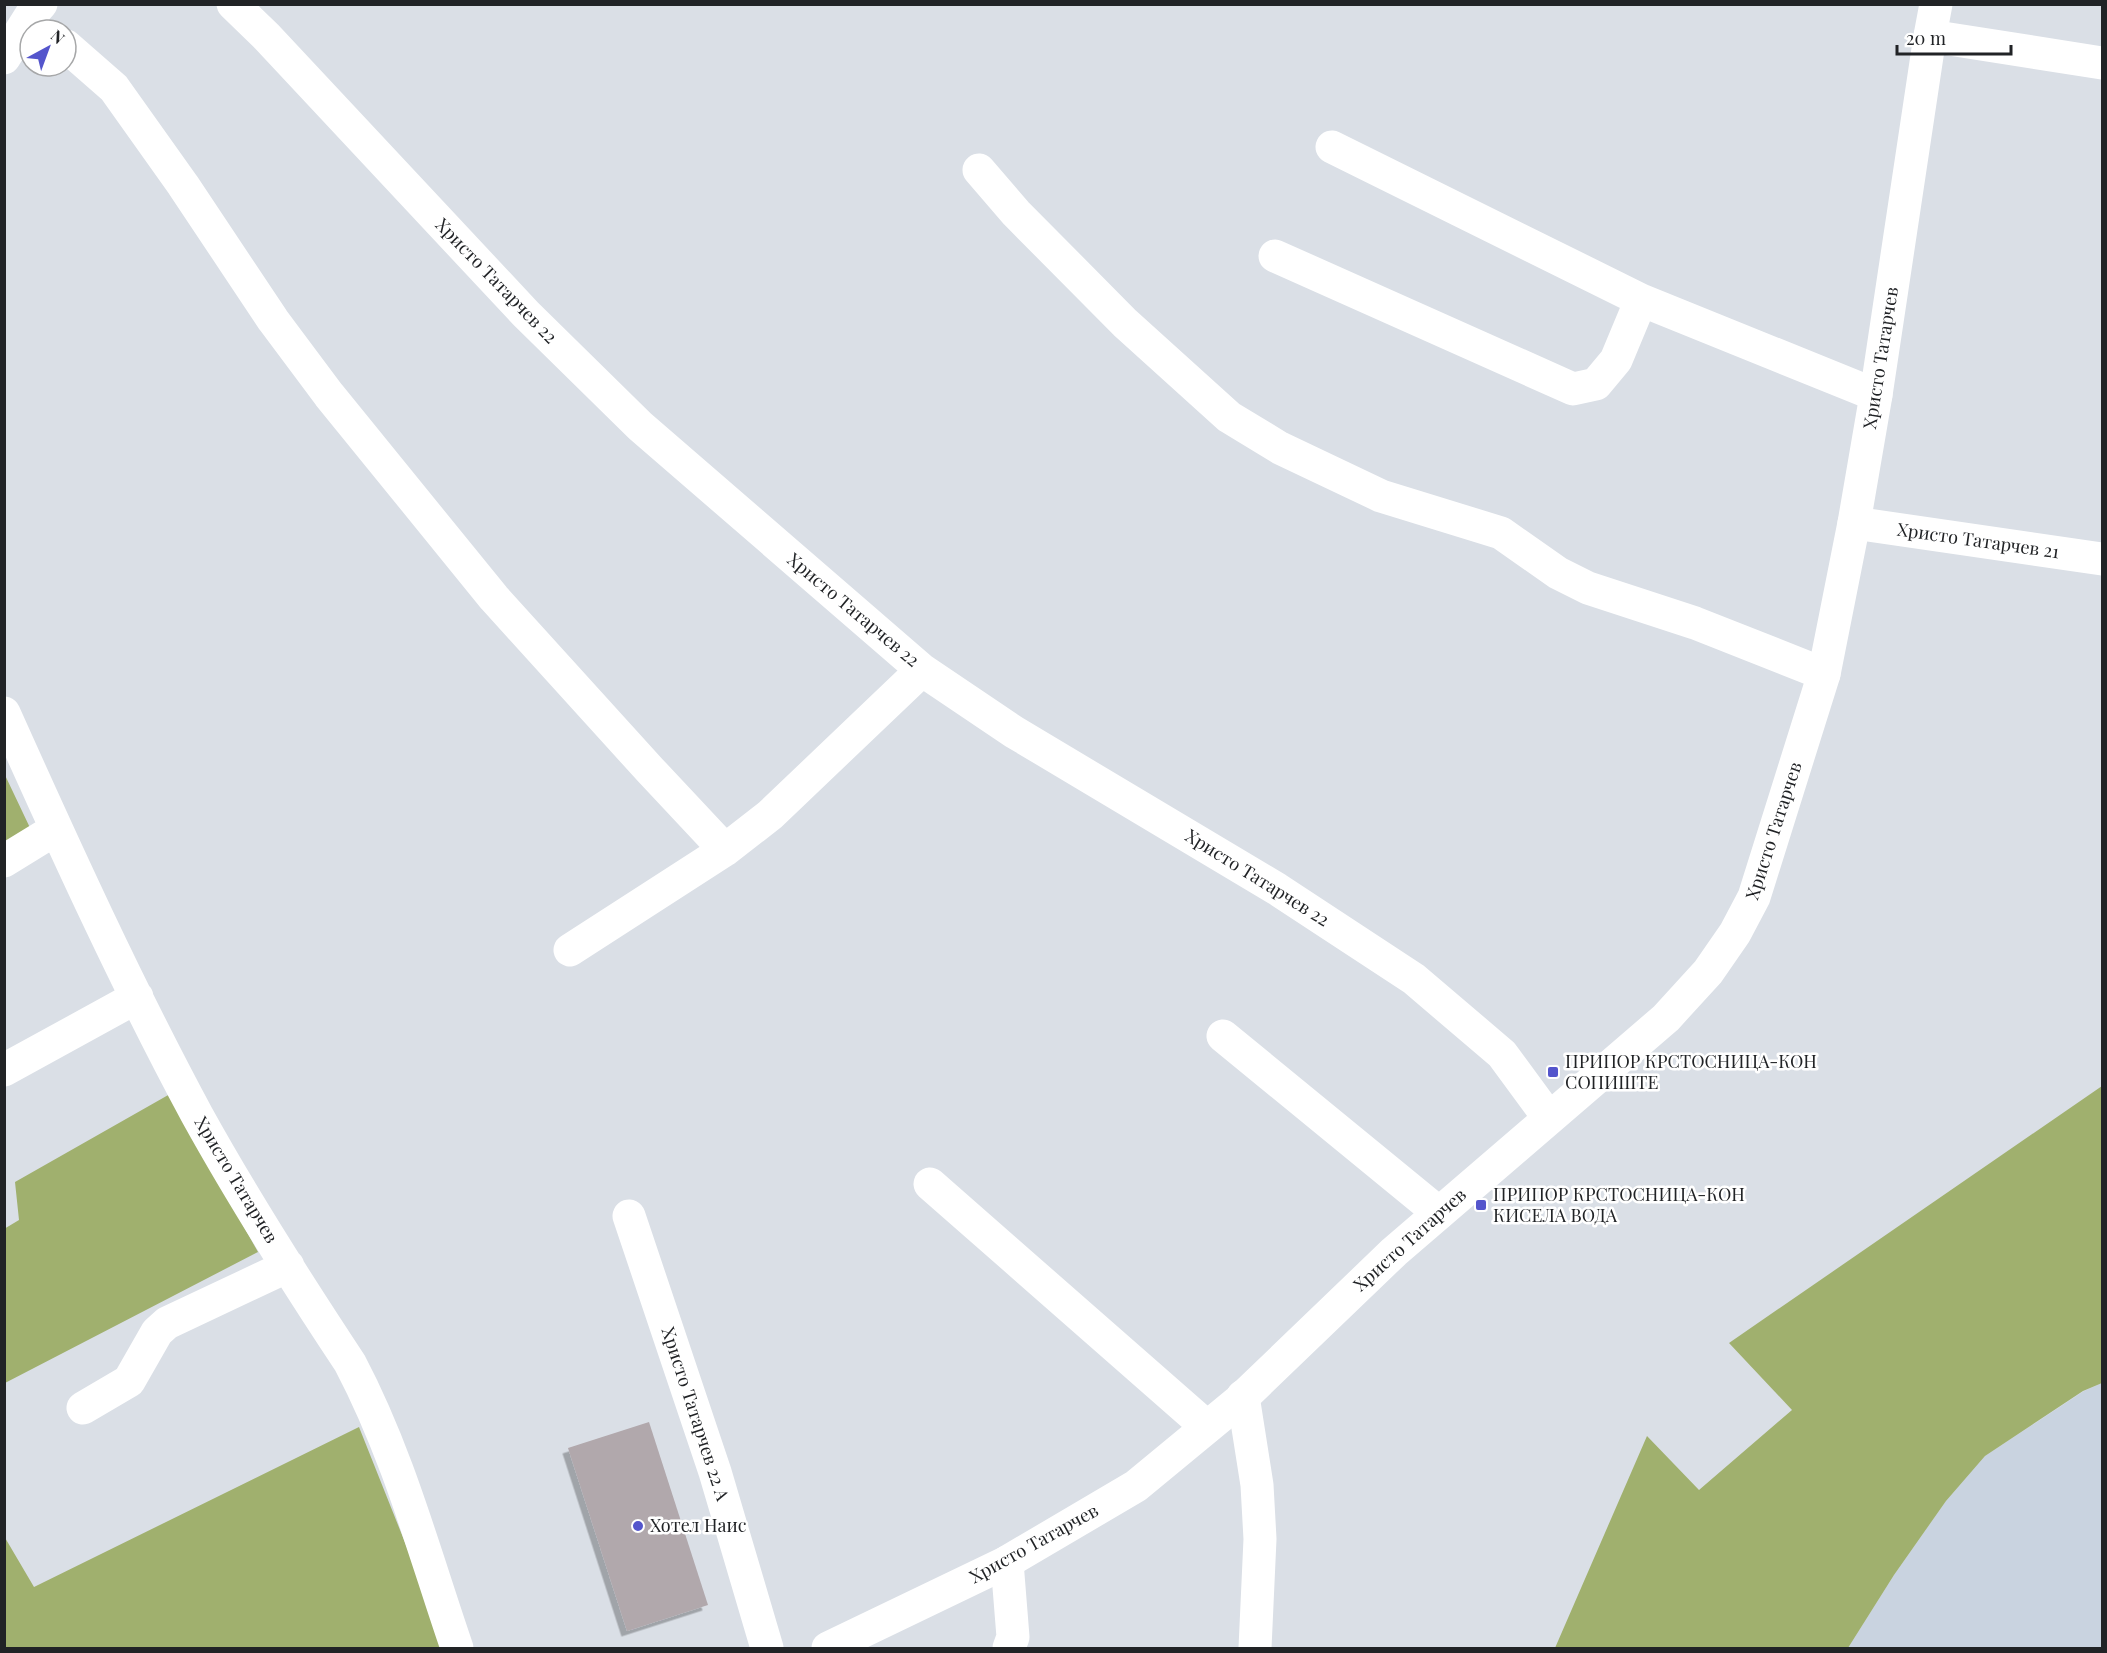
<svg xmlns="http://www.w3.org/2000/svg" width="2107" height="1653" font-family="'Playfair Display',serif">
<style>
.built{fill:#c9d3e0}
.forest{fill:#a0b06e}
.building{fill:#b1a8ac;filter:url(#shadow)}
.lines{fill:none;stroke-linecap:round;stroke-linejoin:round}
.minor{stroke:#fff;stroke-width:33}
.secondary{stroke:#fff;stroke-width:33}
.poi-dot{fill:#5455cc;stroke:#fff;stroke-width:2}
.labels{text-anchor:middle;stroke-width:5;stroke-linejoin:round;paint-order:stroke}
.street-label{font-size:18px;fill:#212326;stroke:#fff}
.poi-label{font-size:18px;fill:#212326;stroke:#fff;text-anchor:start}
</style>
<defs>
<filter id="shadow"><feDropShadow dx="-5.5" dy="5.5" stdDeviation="0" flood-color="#0004"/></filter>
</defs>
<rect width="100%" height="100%" fill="#dadfe6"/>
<path class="built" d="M2102,1383V1648H1848L1894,1575L1946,1501L1985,1456L2084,1391Z"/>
<path class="forest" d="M4,773L32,832L4,849Z
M2102,1086V1383L2083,1391L1985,1456L1946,1501L1894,1575L1848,1648H1555L1647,1436L1699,1490L1792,1410L1729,1343Z
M170,1094L258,1252L5,1383L4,1229L19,1220L15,1182Z
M359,1427L447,1648H5L4,1536L34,1587Z"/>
<path class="building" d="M649,1422L708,1605L627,1631L568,1448Z"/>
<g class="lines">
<path class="minor" d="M233,4L266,36L526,314L640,426L922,670L1014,732L1277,889L1414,979L1502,1054L1549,1118
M1930,36L2102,63
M66,46L114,88L183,185L273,320L329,395L494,598L650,770L725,850
M4,58L31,15L41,4
M1332,147L1641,300L1876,395
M979,170L1016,213L1125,323L1229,417L1280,448L1381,496L1501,533L1558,573L1588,588L1695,623L1824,674
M1275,256L1573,389L1596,384L1616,360L1641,300
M1854,523L2102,559
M4,713C65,849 127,985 197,1115C244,1200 297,1283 350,1363C398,1454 424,1552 457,1648
M4,861L56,829
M570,950L725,850L770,815L922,670
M1223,1036L1439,1213
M4,1070L137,997
M930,1184L1207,1427
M629,1216L715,1472L767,1648
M1243,1396L1257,1485L1260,1539L1255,1648
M83,1408L129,1381L157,1332L167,1323L288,1266
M1007,1562L1013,1637L1009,1648"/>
<path class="secondary" d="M828,1648L1007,1562L1136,1486L1239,1401L1394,1252L1666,1018L1708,972L1735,933L1754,897L1824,674L1854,523L1876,395L1930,36L1936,4"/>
</g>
<g class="poi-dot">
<rect x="1547" y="1066" width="12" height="12" rx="3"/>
<rect x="1475" y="1199" width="12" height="12" rx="3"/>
<circle cx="638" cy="1526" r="6"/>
</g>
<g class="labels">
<g class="street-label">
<text transform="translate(496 281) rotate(46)" y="6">Христо Татарчев 22</text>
<text transform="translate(1881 358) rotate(-81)" y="6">Христо Татарчев</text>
<text transform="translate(1978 541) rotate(8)" y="6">Христо Татарчев 21</text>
<text transform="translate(853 610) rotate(40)" y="6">Христо Татарчев 22</text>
<text transform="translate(1774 831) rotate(-72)" y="6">Христо Татарчев</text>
<text transform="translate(1257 878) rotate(32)" y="6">Христо Татарчев 22</text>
<text transform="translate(236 1180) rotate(59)" y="6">Христо Татарчев</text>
<text transform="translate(1410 1240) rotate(-42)" y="6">Христо Татарчев</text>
<text transform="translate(695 1414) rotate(72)" y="6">Христо Татарчев 22 А</text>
<text transform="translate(1034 1544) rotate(-29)" y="6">Христо Татарчев</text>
</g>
<g class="poi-label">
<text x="1565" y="1068">ПРИПОР КРСТОСНИЦА-КОН<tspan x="1565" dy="21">СОПИШТЕ</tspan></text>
<text x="1493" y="1201">ПРИПОР КРСТОСНИЦА-КОН<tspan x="1493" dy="21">КИСЕЛА ВОДА</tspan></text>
<text x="650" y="1532">Хотел Наис</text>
</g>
</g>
<rect width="2107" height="1653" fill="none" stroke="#212326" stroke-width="12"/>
<g transform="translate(48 48) rotate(41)"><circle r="28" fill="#ffffff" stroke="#a6a7a8" stroke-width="1.5"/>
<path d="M0-4.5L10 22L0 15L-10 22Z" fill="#5455cc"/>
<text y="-9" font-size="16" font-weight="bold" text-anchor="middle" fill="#212326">N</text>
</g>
<path d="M1897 45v9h114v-9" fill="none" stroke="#212326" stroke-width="3"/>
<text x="1906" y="45" font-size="18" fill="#212326" stroke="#ffffff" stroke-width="4.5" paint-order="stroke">20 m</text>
</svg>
